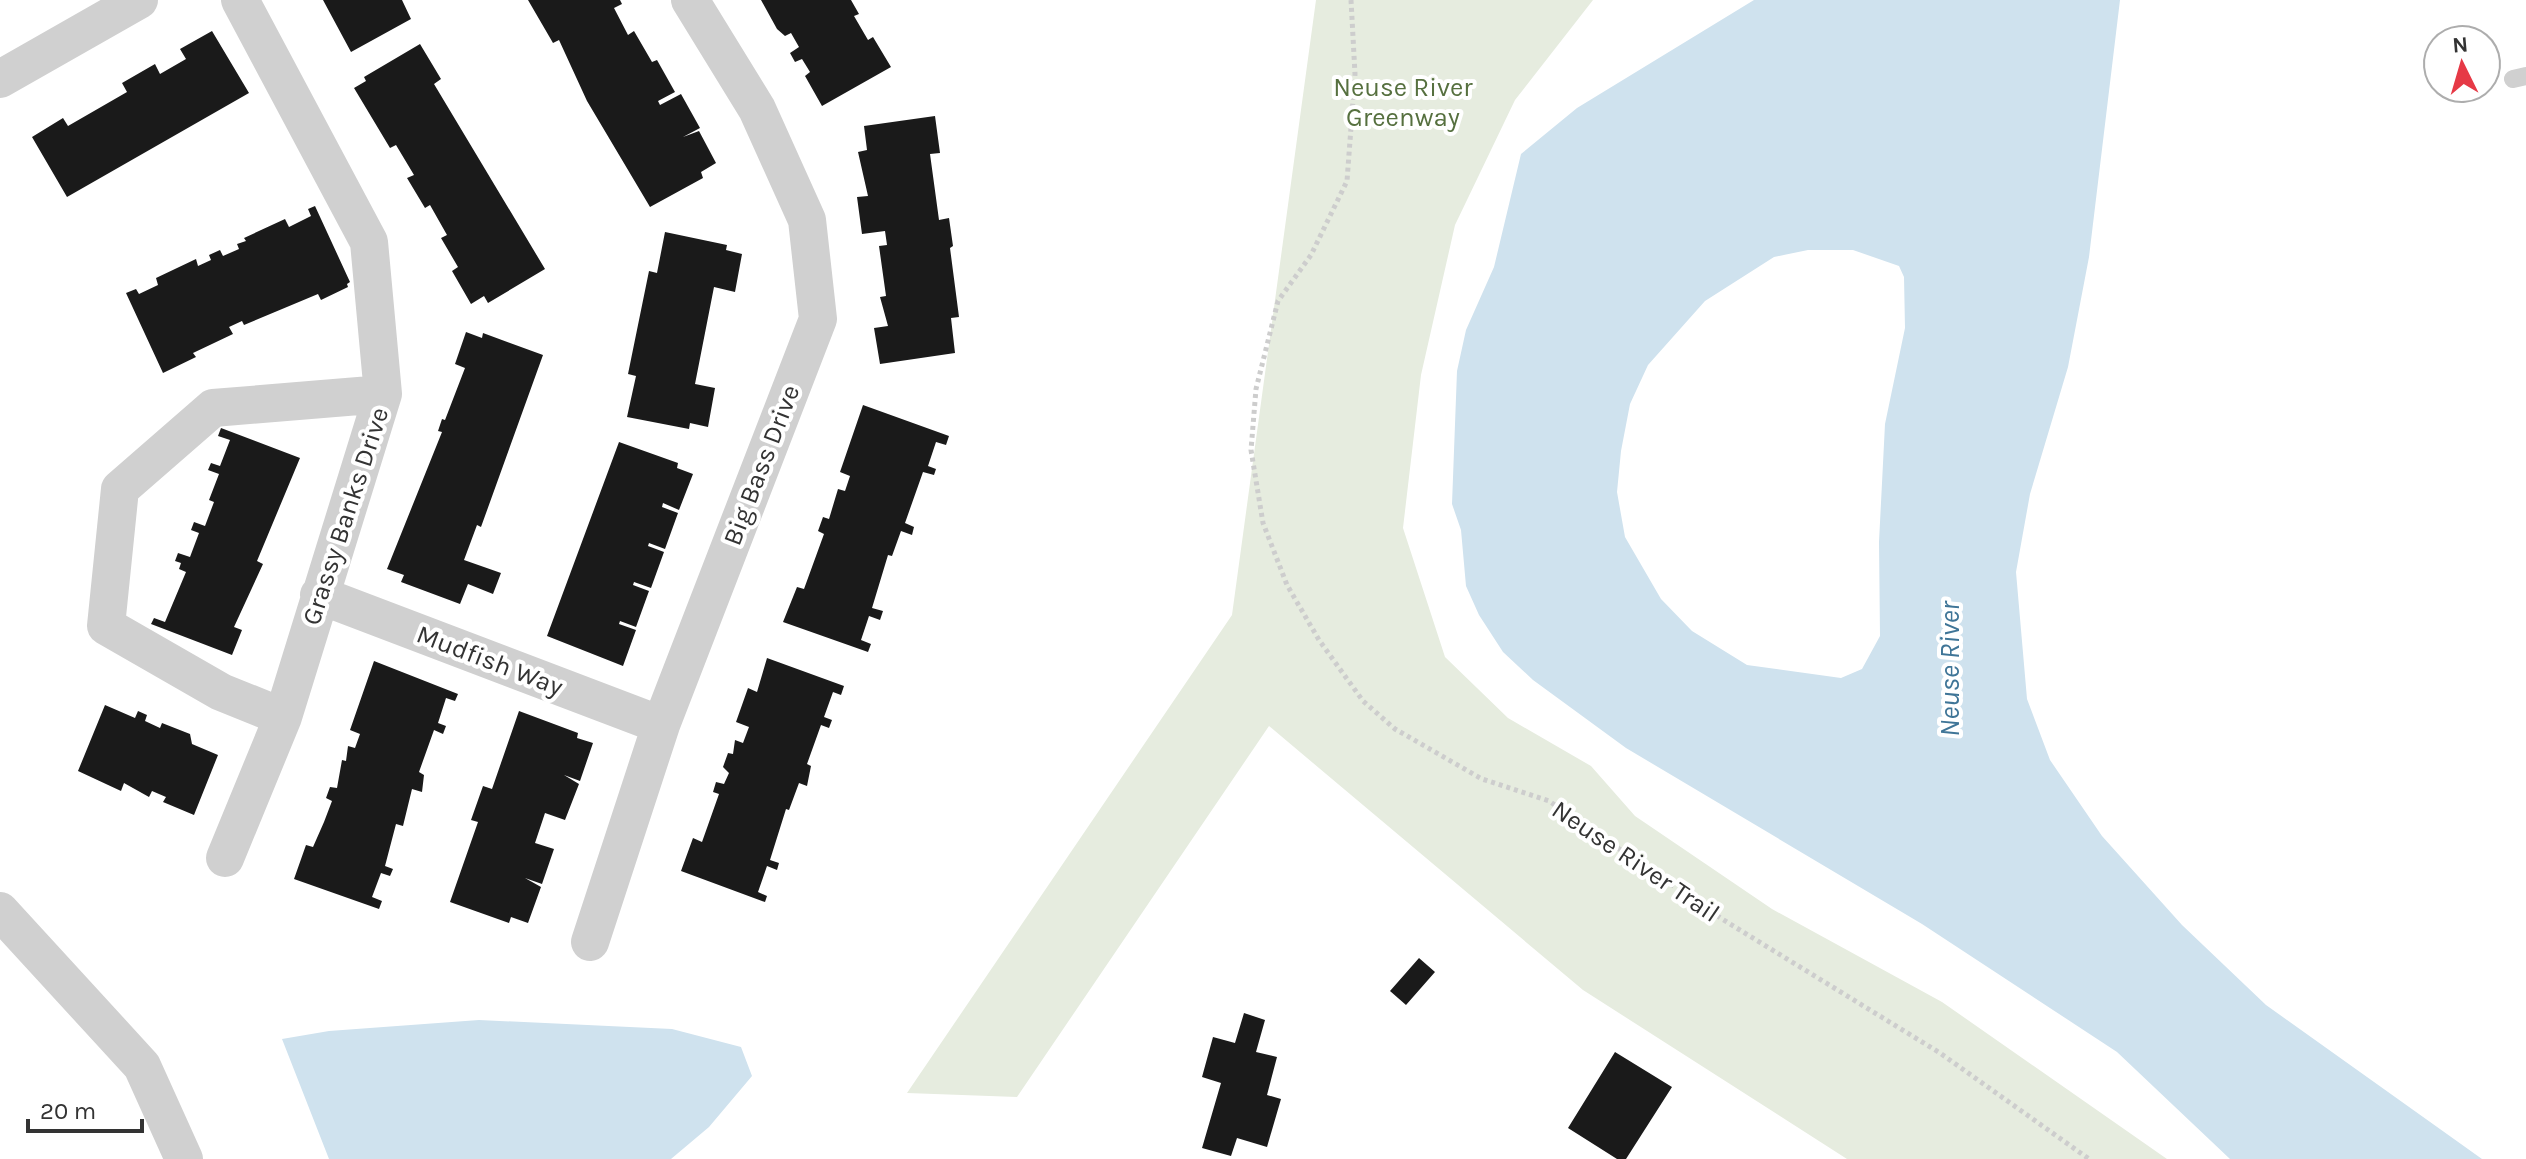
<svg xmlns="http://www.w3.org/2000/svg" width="2526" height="1159" font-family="Karla,sans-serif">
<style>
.green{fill:#e6ecdf}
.water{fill:#cfe2ee;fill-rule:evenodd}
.building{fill:#1a1a1a}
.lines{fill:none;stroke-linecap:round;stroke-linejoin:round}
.path{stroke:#cdcdcd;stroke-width:5;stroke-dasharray:4 4;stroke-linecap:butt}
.service{stroke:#d0d0d0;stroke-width:18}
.minor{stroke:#d0d0d0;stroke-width:38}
.labels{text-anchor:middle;stroke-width:8;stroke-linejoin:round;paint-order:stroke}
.park-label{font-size:26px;fill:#56703f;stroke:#fff}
.street-label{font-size:26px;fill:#333;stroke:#fff}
.water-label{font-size:28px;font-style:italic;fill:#3f7597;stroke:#fff}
</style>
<rect width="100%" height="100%" fill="#fff"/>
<path class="green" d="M1316,0H1593L1515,100L1455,225L1421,375L1403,528L1445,657L1508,718L1591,766L1635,816L1772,909L1942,1002L2167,1159H1847L1583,990L1269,726L1017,1097L907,1093L1232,615Z"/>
<path class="water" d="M1754,0H2120L2089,257L2068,367L2030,494L2016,572L2027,699L2050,760L2102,836L2182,925L2266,1005L2482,1159H2230L2117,1052L1922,924L1626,748L1533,680L1503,652L1479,615L1466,586L1461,530L1452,504L1457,371L1466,330L1494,267L1521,154L1577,108ZM1808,250H1853L1899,266L1904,277L1905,328L1885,424L1879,542L1880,636L1862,669L1841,678L1747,665L1692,631L1661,599L1625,537L1617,492L1621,451L1630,404L1648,365L1705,301L1774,257Z
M479,1020L672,1029L741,1047L752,1076L709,1127L671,1159H329L282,1039L329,1031Z"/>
<path class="building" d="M323,0H402L411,19L351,52Z
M528,0H620L622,4L614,8L628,35L634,31L652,62L657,60L675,92L658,101L660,105L681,94L700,128L683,137L699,131L716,163L701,172L703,178L650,207L587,101L559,40L553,43Z
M761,0H851L859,14L854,16L868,40L873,37L891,67L822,106L805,76L810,72L802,59L795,62L790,53L799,47L791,33L785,36L777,29Z
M212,31L249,93L67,197L32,137L63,118L68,126L127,92L122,83L155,64L160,74L186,59L180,49Z
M420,44L441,79L434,84L545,269L488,303L484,296L471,304L452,271L458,267L441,238L447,235L430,205L425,208L407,178L414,175L396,145L390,148L354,88L366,81L364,77Z
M935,116L940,153L930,154L939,220L949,218L953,246L950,248L959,317L951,318L955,353L880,364L874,328L888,326L880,297L886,296L879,246L887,245L885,231L862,234L857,197L868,196L858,152L867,150L864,126Z
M315,206L350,282L347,284L348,287L321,300L318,294L244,325L242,321L229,327L233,334L193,353L196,357L163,373L126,293L136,289L139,294L158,285L156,278L196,259L198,266L211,260L209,255L220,250L223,256L239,249L237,244L246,241L244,238L285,219L289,227L311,216L308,209Z
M665,232L727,245L726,250L742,254L735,292L714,287L695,384L715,388L708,427L690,423L689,429L627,417L636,376L628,374L649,271L657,273Z
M466,332L482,338L483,333L543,355L481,527L477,525L464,560L501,573L493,594L468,584L460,604L401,582L404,575L387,569L442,432L438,431L442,419L445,420L465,368L455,364Z
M863,405L949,436L946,445L936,442L928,466L936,469L934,475L923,472L905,523L914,527L912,535L901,531L892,556L888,555L872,608L883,611L880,620L869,616L861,640L871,644L868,652L783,622L797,587L804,589L824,534L818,531L823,517L829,519L838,489L845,491L850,476L840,472Z
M221,428L300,458L257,561L263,564L234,627L242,630L232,655L151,624L154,618L165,622L186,572L179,569L181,563L175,561L178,553L190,557L199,533L191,530L194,522L205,526L214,502L209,500L219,474L208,470L211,463L220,466L230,440L218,436Z
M619,442L678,463L677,468L693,474L679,510L663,503L662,507L678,513L665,549L649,543L648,546L664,552L651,588L634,582L633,585L649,591L636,627L620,621L619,624L636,630L623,666L547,636Z
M767,658L844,686L841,695L833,692L824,717L832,720L829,728L821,725L807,764L811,766L807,786L799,783L789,810L786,809L770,860L779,863L777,870L767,866L758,892L767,896L765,902L681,871L693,838L702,842L719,794L713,792L716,782L724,784L729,773L723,767L728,753L733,754L735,740L743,743L749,727L736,722L748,688L757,692Z
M374,661L458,694L455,701L446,698L438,723L446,726L443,734L434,730L419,772L424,775L422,792L412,789L403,826L396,824L385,866L393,869L390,876L381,873L372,897L382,901L379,909L294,879L306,845L313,847L324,822L332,801L326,798L330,787L337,788L342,760L346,761L348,746L355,748L360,734L350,730Z
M105,705L135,718L138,711L147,715L145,721L160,728L162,723L190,734L192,744L218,755L194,815L163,802L166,797L152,791L149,797L124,783L121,791L78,771Z
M519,711L578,733L577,738L593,743L580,781L564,775L579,784L565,820L545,813L535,843L554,849L542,884L525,878L541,887L528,923L511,917L509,923L450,902L478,822L471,820L483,786L492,789Z
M1419,958L1435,972L1406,1005L1390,991Z
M1244,1013L1265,1020L1256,1052L1277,1057L1267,1095L1281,1099L1267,1147L1237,1138L1231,1156L1202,1148L1221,1083L1202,1077L1213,1037L1235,1043Z
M1615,1052L1672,1087L1626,1159H1617L1568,1128Z"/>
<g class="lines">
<path class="path" d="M1351,0L1355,74L1347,181L1311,255L1278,301L1256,389L1251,450L1263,523L1287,585L1319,640L1363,701L1395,729L1482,779L1549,801L1722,919L1940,1053L2089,1159"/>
<path class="service" d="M2513,79L2526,76"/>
<path class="minor" d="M0,79L139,0
M319,595L661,725
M283,717L221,692L106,626L120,489L213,408L383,394
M225,858L283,717L383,394L369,242L240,0
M0,911L142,1066L184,1159
M590,942L661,725L818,319L807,220L757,109L690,0"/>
</g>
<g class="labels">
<g class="park-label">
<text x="1403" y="96">Neuse River<tspan x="1403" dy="30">Greenway</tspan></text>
</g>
<g class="street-label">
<text transform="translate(761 465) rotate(-69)" y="9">Big Bass Drive</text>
<text transform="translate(345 516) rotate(-72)" y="9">Grassy Banks Drive</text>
<text transform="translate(490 660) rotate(21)" y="9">Mudfish Way</text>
<text transform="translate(1636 861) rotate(34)" y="9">Neuse River Trail</text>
</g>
<g class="water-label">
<text transform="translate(1949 669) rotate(-90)" y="10">Neuse River</text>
</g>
</g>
<g transform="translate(2462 64) rotate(355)"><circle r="38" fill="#ffffff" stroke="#adadad" stroke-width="2"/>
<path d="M0-6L14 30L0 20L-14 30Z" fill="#e63946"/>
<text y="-12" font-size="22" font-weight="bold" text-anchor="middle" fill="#333333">N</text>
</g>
<path d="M28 1119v12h114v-12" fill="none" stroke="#333333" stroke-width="4"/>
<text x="40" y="1119" font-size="24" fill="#333333" stroke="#ffffff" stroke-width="6" paint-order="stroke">20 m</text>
</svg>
